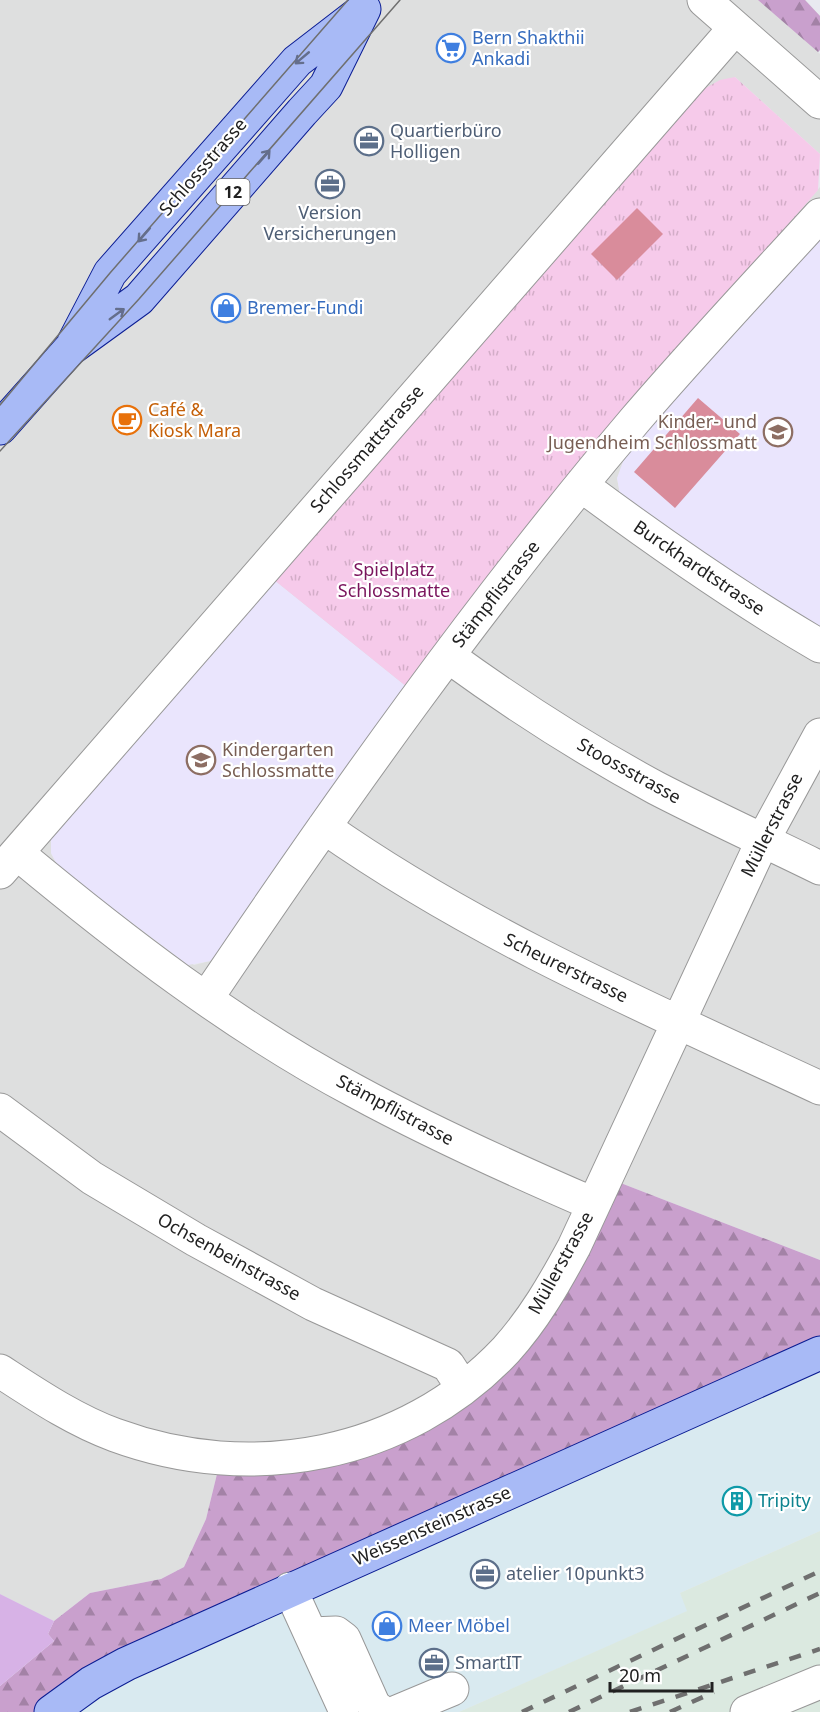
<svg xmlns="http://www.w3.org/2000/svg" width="820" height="1712" font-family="'Noto Sans',sans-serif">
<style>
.residential{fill:#dedfdf;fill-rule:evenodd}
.commercial{fill:#d9eaf0}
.education{fill:#eae5fd}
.railway{fill:#dbe9e0}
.forest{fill:url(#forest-firs)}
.park{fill:url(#park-tufts)}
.garden{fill:#d7b2e6}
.pitch{fill:#d98c9b}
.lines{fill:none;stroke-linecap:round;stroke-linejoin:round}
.minor-casing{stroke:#989898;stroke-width:35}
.major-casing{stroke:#0b1d93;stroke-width:35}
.minor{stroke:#fff;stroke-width:33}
.major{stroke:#a8baf6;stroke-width:33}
.tram{stroke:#6f6f6f;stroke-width:1.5}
.rail{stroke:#6f6f6f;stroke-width:4.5;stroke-dasharray:12 12;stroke-linecap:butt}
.oneway{stroke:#646e8c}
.labels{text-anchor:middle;stroke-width:4.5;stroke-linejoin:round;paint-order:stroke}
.shield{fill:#fff;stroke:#646464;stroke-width:1.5}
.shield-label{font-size:16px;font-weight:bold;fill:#212121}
.shop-label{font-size:18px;fill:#366cbe;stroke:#fff;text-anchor:start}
.service-label{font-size:18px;fill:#4e5e75;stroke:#fff;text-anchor:start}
.street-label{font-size:18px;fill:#212121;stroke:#fff}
.food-label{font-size:18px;fill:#c56008;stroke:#fff;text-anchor:start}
.education-label{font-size:18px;fill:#785e54;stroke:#fff;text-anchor:end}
.park-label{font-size:18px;fill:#7a145d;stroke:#fff}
.culture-label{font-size:18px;fill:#0d838f;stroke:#fff;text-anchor:start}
</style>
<defs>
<pattern id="forest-firs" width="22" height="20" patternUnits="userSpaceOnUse" patternTransform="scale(1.5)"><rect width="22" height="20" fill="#c9a0cd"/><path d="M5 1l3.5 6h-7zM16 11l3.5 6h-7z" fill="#a382a6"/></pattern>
<pattern id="park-tufts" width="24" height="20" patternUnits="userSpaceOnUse" patternTransform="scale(1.5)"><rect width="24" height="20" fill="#f6caea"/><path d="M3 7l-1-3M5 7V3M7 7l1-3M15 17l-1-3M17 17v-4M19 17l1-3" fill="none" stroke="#d3adc8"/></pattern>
</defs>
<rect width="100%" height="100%" fill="#e8e9f0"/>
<path class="residential" d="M0,0H805L820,16L818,52L820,54V154L735,77L362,478L627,410L820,187V232L617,478L620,494L820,630V1260L618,1182L532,1339L286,1472L217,1474L206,1519L184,1567L161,1579L90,1593L54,1621L0,1594ZM51,839L210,961L194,965L59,869L51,853Z"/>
<path class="commercial" d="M820,1352V1531L680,1593L688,1611L459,1712H46Z"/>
<path class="education" d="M820,232V630L785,610L620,494L617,478L625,456Z
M273,579L407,687L220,953L210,961L188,965L59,868L51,853V839Z"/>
<path class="railway" d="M820,1531V1712H459L687,1611L680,1593Z"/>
<path class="forest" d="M758,0H805L820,16V50L818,52Z
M618,1182L820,1260V1350L46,1712H0V1686L54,1641L48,1634L54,1621L90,1593L161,1579L184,1567L206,1519L217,1474L286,1472L450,1413Z"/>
<path class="park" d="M735,77L820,154L818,190L627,410L407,687L273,579L702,90L720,80Z"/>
<path class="garden" d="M0,1594L54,1621L48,1634L54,1641L0,1686Z"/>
<path class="pitch" d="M637,208L663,234L617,280L591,254Z
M698,398L740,434L675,508L634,472Z"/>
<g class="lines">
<g class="minor-casing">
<path id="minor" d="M704,0L820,102
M581,485C659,543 736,597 820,646
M448,656C514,704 584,749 656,788C710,816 765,841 820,868
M324,827C478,935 650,1009 820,1088
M17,853C123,941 233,1026 355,1091C432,1133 512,1169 593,1204
M0,872L735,28
M206,999C340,800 480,603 635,420C695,350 758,283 820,215
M0,1110L92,1178L196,1240L313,1304L448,1365L463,1388
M0,1371C37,1395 74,1420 115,1435C251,1485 405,1457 506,1350C534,1319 554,1284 574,1247L763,840L820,735
M290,1589L343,1705
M311,1634L336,1633L344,1639L374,1706L382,1712
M397,1712L452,1689
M747,1712L820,1682"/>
</g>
<g class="major-casing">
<path id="major" d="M74,342L110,273L297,61L358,14
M0,428L70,349L139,299L302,112L326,86L364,9
M51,1712L91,1683L126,1664L820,1353"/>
</g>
<use href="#minor" class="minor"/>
<use href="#major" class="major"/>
<path class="tram" d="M0,405L110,273L348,0
M0,451L139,299L400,0"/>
<path class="rail" d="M522,1712L820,1571
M569,1712L820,1593
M630,1712L820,1649
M670,1712L714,1692"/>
</g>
<defs><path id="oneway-shaft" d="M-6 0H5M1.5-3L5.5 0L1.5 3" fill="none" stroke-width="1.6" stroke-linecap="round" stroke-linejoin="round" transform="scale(1.5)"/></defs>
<g class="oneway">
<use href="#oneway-shaft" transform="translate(302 58) rotate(140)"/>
<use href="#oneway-shaft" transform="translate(264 157) rotate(-49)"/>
<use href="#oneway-shaft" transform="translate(144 235) rotate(131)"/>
<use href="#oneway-shaft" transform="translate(117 314) rotate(-36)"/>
</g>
<defs>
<g id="supermarket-ring" transform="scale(1.5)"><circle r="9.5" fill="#fff" stroke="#3f7fe0" stroke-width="1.5"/><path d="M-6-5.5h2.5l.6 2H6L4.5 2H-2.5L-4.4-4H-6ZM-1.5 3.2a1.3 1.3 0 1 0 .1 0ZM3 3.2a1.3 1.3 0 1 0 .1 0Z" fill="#3f7fe0"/></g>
<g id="office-ring" transform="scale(1.5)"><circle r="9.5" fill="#fff" stroke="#5c6f8a" stroke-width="1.5"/><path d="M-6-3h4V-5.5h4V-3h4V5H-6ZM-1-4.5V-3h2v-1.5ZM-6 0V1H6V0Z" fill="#5c6f8a"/></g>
<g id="shop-ring" transform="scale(1.5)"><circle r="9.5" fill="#fff" stroke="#3f7fe0" stroke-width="1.5"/><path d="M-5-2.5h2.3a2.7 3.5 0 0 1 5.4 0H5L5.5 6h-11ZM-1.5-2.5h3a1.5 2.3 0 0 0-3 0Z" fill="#3f7fe0"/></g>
<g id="cafe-ring" transform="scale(1.5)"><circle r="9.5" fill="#fff" stroke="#e8710a" stroke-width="1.5"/><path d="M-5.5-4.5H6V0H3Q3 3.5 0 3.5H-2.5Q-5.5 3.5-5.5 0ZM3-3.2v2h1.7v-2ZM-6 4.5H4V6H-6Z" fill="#e8710a"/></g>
<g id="school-ring" transform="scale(1.5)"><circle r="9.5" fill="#fff" stroke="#8d6e63" stroke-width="1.5"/><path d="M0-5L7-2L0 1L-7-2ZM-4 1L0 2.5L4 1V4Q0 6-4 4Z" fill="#8d6e63"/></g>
<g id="building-ring" transform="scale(1.5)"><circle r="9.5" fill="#fff" stroke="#0f9aa8" stroke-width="1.5"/><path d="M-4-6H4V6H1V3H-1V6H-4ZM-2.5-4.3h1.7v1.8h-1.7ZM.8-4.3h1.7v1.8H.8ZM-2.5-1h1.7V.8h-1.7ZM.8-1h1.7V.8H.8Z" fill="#0f9aa8"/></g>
</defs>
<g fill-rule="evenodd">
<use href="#supermarket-ring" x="451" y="48"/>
<use href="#office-ring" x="369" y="141"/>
<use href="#office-ring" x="330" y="184"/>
<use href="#shop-ring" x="226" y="308"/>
<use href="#cafe-ring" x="127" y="420"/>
<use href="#school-ring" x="778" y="432"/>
<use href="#school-ring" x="201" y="760"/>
<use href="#building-ring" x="737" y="1501"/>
<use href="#office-ring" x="485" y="1574"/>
<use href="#shop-ring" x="387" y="1626"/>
<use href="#office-ring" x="434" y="1663"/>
</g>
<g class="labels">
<rect class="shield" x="216.5" y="179" width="33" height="26" rx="4.5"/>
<g class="shield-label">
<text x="233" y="198">12</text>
</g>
<g class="shop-label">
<text x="472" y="44">Bern Shakthii<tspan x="472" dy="21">Ankadi</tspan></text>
<text x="247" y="314">Bremer-Fundi</text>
<text x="408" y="1632">Meer Möbel</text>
</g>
<g class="service-label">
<text x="390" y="137">Quartierbüro<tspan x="390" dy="21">Holligen</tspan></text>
<text x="330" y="219" text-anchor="middle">Version<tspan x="330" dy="21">Versicherungen</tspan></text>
<text x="506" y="1580">atelier 10punkt3</text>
<text x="455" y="1669">SmartIT</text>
</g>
<g class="street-label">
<text transform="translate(203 167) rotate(-49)" y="6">Schlossstrasse</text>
<text transform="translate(367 449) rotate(-49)" y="6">Schlossmattstrasse</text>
<text transform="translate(699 568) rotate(34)" y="6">Burckhardtstrasse</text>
<text transform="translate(496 594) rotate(-52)" y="6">Stämpflistrasse</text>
<text transform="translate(629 771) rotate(29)" y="6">Stoossstrasse</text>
<text transform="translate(772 825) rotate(-63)" y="6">Müllerstrasse</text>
<text transform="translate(566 968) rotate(26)" y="6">Scheurerstrasse</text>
<text transform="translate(395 1110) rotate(28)" y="6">Stämpflistrasse</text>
<text transform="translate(229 1257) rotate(29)" y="6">Ochsenbeinstrasse</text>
<text transform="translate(561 1263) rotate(-61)" y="6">Müllerstrasse</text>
<text transform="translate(432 1526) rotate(-24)" y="6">Weissensteinstrasse</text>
</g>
<g class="food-label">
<text x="148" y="416">Café &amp;<tspan x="148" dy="21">Kiosk Mara</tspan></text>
</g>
<g class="education-label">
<text x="757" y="428">Kinder- und<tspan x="757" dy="21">Jugendheim Schlossmatt</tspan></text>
<text x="222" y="756" text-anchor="start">Kindergarten<tspan x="222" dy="21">Schlossmatte</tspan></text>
</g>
<g class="park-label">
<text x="394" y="576">Spielplatz<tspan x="394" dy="21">Schlossmatte</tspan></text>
</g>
<g class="culture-label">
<text x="758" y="1507">Tripity</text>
</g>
</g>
<path d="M610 1682v9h102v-9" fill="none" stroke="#212121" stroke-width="3"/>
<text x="619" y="1682" font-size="18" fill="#212121" stroke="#ffffff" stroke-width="4.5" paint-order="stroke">20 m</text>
</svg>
